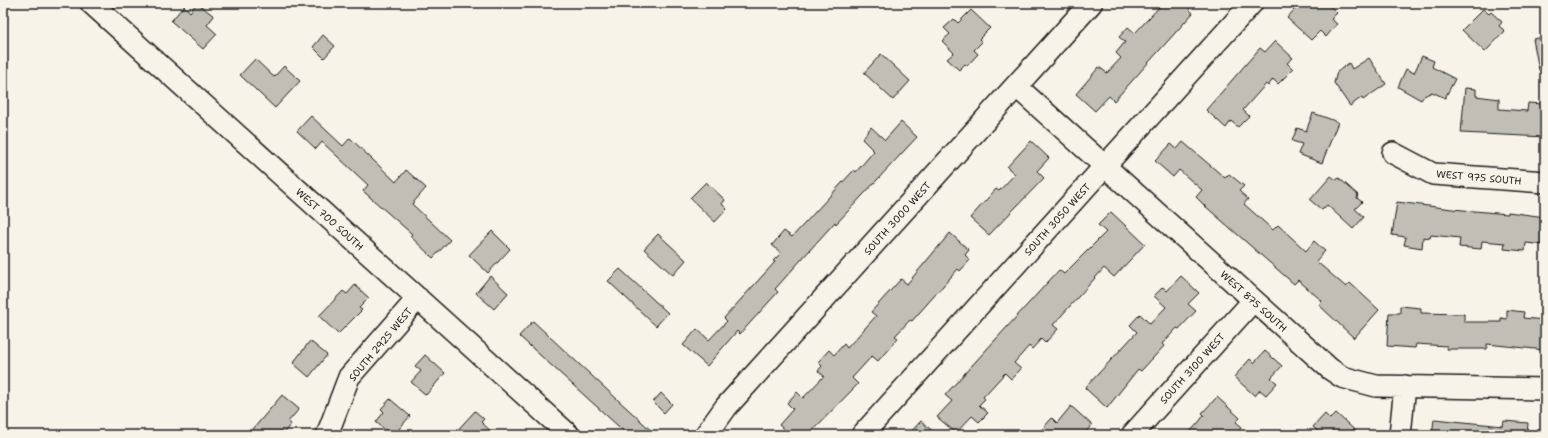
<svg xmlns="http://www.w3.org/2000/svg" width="1548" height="438" font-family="'Shantell Sans',sans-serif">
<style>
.building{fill:#c0beb5;stroke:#1c1c1c}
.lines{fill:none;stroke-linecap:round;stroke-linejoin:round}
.minor-casing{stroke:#1c1c1c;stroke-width:24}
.major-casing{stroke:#1c1c1c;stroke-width:25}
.minor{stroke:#f7f3e8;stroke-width:21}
.major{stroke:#f7f3e8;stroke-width:22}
.labels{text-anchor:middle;stroke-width:3;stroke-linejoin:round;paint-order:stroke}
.street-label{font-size:10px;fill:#1c1c1c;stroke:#f7f3e8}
</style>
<rect width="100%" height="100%" fill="#f7f3e8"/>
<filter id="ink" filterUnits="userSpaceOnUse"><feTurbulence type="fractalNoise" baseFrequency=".025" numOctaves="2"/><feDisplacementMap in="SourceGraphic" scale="8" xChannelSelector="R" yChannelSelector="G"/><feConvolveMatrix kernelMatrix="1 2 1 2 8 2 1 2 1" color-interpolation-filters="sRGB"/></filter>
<g filter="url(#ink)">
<path class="building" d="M197,3L214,16L207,25L217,34L203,49L171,21L184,6L190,12Z
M1163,3H1195L1189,9L1193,13L1114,101L1109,96L1095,111L1076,94L1099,67L1107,73L1121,58L1116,53L1125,42L1119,37L1128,27L1135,33Z
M1300,3H1327L1337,13L1331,19L1337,24L1326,37L1320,31L1311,40L1287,18Z
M1483,9L1489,14L1491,12L1502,22L1499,26L1505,31L1485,52L1462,30Z
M971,10L990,28L979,39L982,42L974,50L978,54L967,66L965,64L959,70L947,59L954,53L942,41L950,34L944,28L954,19L958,23Z
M323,35L335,46L324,58L313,47Z
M1545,37V70H1539L1533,39Z
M1275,41L1293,58L1287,63L1293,69L1278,84L1273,79L1268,86L1266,84L1243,110L1249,116L1238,127L1231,121L1226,128L1206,110L1260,48L1265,52Z
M881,54L910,81L893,100L864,73Z
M1422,56L1434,61L1432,67L1455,79L1445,98L1432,92L1424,96L1421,100L1398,87L1406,69L1414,73Z
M1369,58L1386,84L1363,100L1362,97L1350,106L1334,83L1337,72L1349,63L1352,69Z
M255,59L274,77L284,66L300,81L275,108L240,75Z
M1465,88L1476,89V96L1499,99V109L1527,111L1528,103L1544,104L1545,137L1461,133Z
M1313,113L1338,122L1322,163L1298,154L1302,144L1292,141L1297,128L1306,131Z
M311,116L343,146L350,138L396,182L406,170L426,188L412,204L450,240L433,258L410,236L412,234L363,191L368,185L322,142L316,149L297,131Z
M901,122L917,137L836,224L835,222L775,289L778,292L740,334L737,331L707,366L683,345L697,329L709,340L727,321L724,318L775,262L773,261L781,253L772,245L784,231L792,237L854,170L856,172L874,151L862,139L871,127L885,140Z
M1031,141L1049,158L1037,171L1044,178L989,235L970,218L996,189L999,191L1015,174L1007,167Z
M1183,142L1225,178L1229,174L1244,186L1239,191L1248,199L1244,204L1273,230L1278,225L1306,251L1314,241L1325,251L1316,261L1346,287L1350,283L1379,310L1354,338L1319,305L1322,301L1298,280L1294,284L1205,206L1196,197L1202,190L1179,170L1173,177L1155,161L1171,144L1177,149Z
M1331,176L1336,180L1339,178L1358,195L1357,198L1362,202L1355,209L1364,217L1353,229L1327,205L1322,210L1310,200Z
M706,182L725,200L722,204L727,209L715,222L690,198Z
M1397,202L1452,209L1508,214V212L1545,217V245L1526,243L1525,251L1504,249L1505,243L1482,241L1481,249L1459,247L1460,238L1431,235L1430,238L1423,237L1422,248L1404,245L1406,237L1392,235Z
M1111,212L1145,244L1114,277L1104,268L1053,325L1058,329L1045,343L1041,339L1032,349L1029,346L1014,363L1021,369L1011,379L1005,373L983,397L985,399L979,405L988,413L979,422L972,416L956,433L937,417L952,401L945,395L1059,270L1064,274L1106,232L1098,225Z
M492,231L510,249L488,273L469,255Z
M950,233L969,250L965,255L970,260L960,271L958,269L912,321L910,320L895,336L898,338L878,361L872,356L852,378L858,384L808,435H790L779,425L793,409L787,403L797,392L803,398L824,376L818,371L822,366L818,362L829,350L834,355L844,344L847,348L876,316L871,312L901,279L907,284Z
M658,234L686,260L673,275L644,249Z
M620,269L668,313L656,326L608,281Z
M490,276L508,293L494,309L476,293Z
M1181,276L1199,293L1188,304L1196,311L1179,329L1177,328L1162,344L1164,346L1141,371L1138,369L1107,408L1085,388L1137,332L1130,325L1140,314L1150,324L1166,307L1154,296L1163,287L1167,291Z
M355,285L369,298L359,308L362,310L338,334L319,316L343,291L347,294Z
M1400,306L1421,308V313L1464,314V322H1501V318L1507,319V310L1524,312L1523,318L1545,320V350L1487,344V349H1447V346L1416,344L1415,348L1387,346L1389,313H1400Z
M533,321L566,352L656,435H628L519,336Z
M310,341L327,355L309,377L293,363Z
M1265,351L1282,366L1271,378L1277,383L1266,395L1260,390L1255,396L1234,377L1250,359L1254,363Z
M425,355L445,373L426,395L411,382L421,371L415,366Z
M661,393L672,404L664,413L653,402Z
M282,395L299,409L288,422L291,424L282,435H248Z
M1217,397L1240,418L1236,422L1242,427L1234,435H1187L1199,422L1204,415L1202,413Z
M390,399L410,416L394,435H391L376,422L384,412L381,409Z
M1071,406L1092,425L1083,435H1037L1052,418L1057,423Z
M475,411L484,419L481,422L495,435H453Z
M1336,413L1360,435H1322L1313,427L1325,414L1330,419Z
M1434,419L1503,426L1504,421L1528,423L1527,435H1432Z
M921,421L937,435H908Z"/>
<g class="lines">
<g class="minor-casing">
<path id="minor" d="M91,3L569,435
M1016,86L1330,369L1342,377L1376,386L1545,389
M1393,153L1433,174L1545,182
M327,435L349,377L418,298
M862,435L1252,3
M1132,435L1253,301
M1400,435L1405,386"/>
</g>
<g class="major-casing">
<path id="major" d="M706,435L726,407L1091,3"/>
</g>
<use href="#minor" class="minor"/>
<use href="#major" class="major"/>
</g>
</g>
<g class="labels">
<g class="street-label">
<text transform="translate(1479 177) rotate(5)" y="4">WEST 975 SOUTH</text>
<text transform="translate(897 218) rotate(-48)" y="4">SOUTH 3000 WEST</text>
<text transform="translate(330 219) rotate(42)" y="4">WEST 700 SOUTH</text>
<text transform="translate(1057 219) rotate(-48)" y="4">SOUTH 3050 WEST</text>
<text transform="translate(1254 301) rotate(42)" y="4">WEST 875 SOUTH</text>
<text transform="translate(380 344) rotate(-50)" y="4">SOUTH 2925 WEST</text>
<text transform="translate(1192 368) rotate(-48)" y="4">SOUTH 3100 WEST</text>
</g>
</g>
<rect width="1548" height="438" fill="none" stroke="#f7f3e8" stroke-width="16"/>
<rect x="8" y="8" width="1532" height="422" fill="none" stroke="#1c1c1c" stroke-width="1.5" filter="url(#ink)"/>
</svg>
